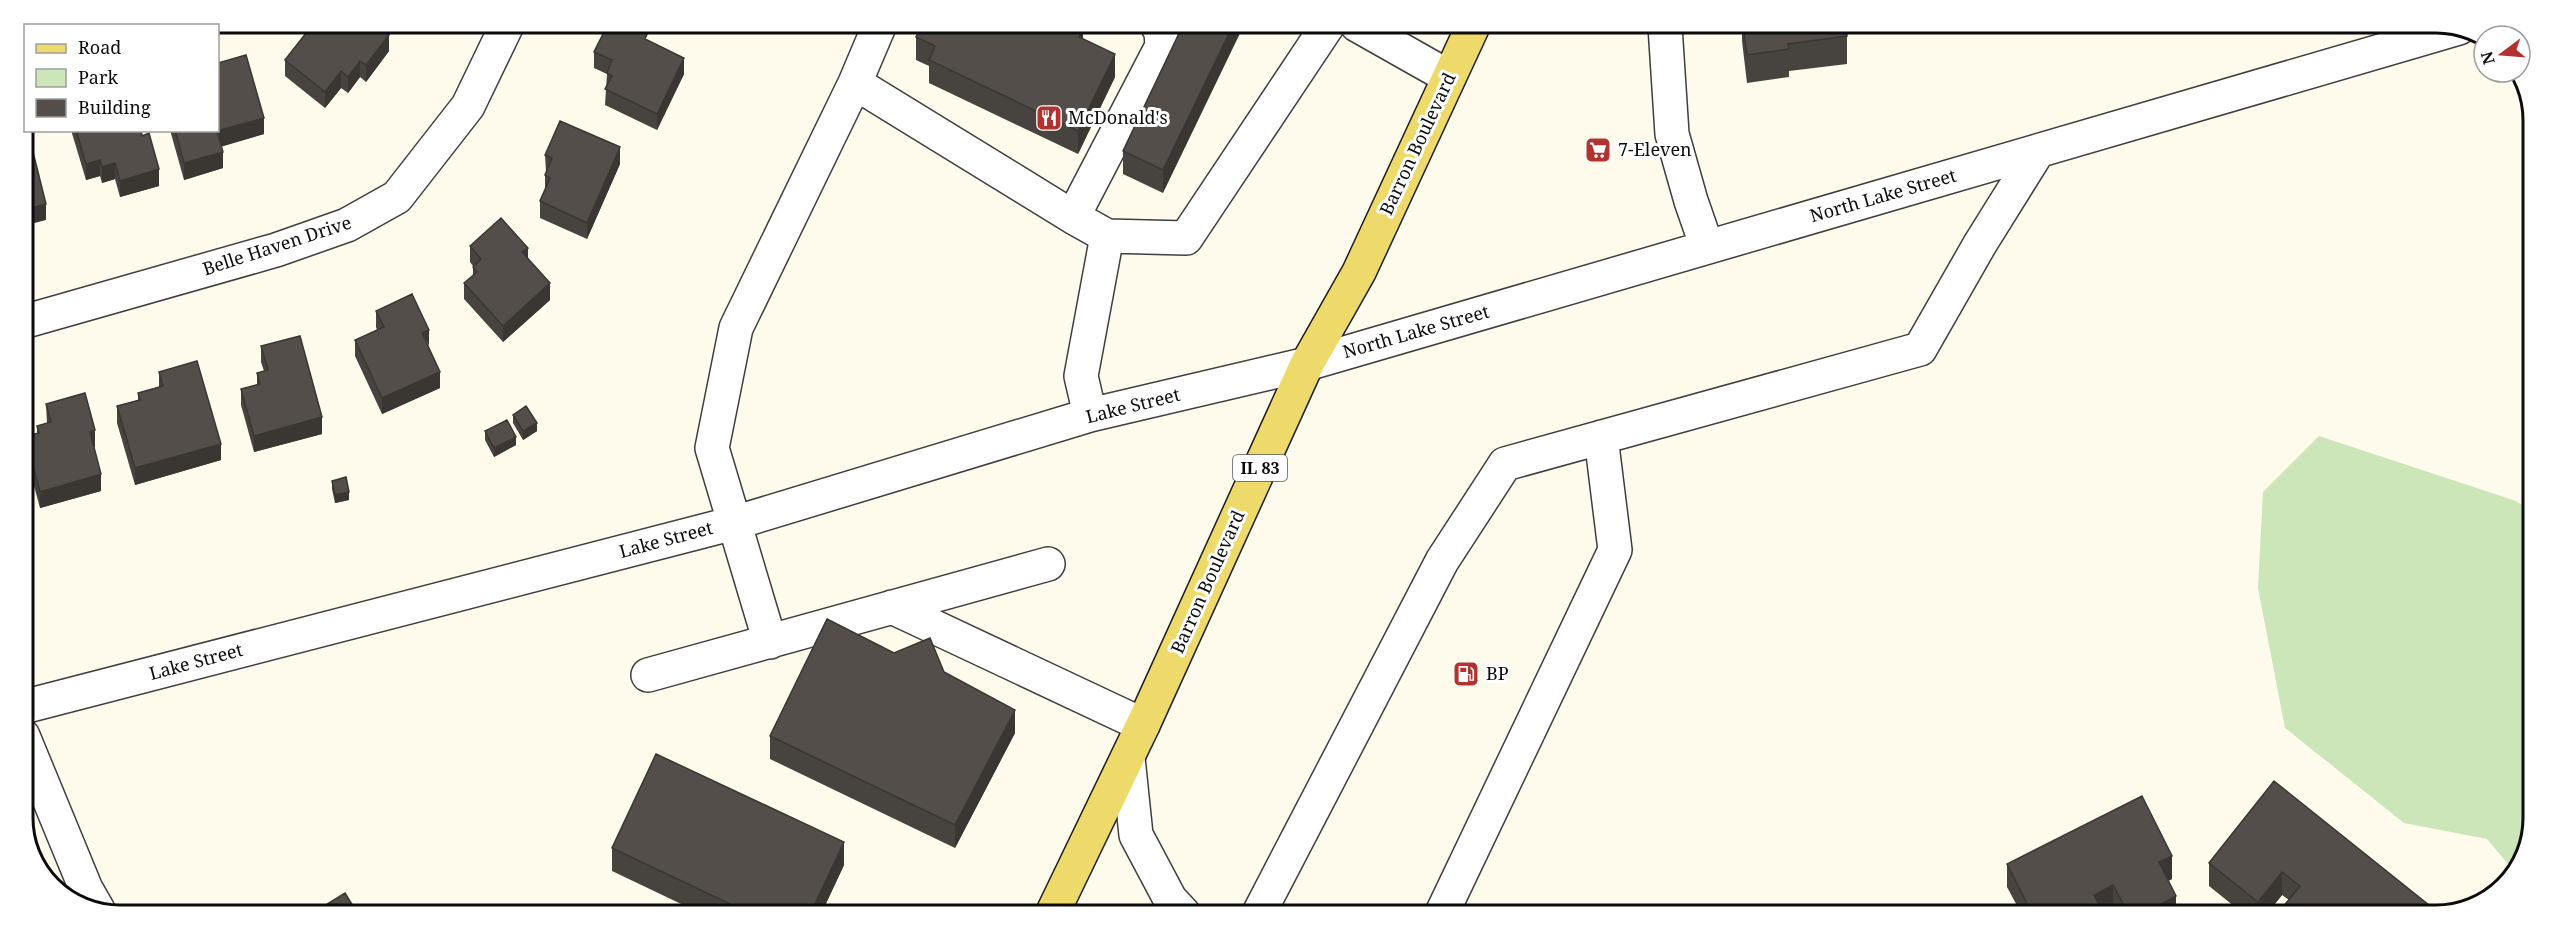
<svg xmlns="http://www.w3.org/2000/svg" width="2556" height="938" font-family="'Noto Serif',serif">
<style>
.green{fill:#cce5b9}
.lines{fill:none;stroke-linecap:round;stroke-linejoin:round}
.minor-casing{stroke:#3f3f3f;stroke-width:36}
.major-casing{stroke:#1d1d1d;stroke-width:36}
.minor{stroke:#fff;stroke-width:33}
.major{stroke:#eed96b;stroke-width:33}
.wall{fill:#47433f}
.shaded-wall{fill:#3a3733}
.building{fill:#534e49;stroke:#3a3733;stroke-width:1.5}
.labels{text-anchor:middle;stroke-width:6;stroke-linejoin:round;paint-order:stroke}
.shield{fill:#fff;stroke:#555;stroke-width:1.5}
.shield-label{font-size:16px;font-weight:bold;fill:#0c0c0c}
.poi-label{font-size:18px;fill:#0c0c0c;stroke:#fff;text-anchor:start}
.street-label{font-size:18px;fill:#0c0c0c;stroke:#fff}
.rim{fill:none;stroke:#0c0c0c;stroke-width:3}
</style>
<rect width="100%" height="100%" fill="#fefbec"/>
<path class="green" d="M2319,436L2516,501L2531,511L2528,850L2513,870L2487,839L2404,823L2285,728L2258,588L2263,492Z"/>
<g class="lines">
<g class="minor-casing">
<path id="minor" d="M880,24L855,83L1073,217L1107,236L1081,376L1090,415
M1357,25L1449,77
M1665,26L1672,134L1691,201L1707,247
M1073,217L1162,46L1161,32L1157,25
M1107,236L1186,238L1328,25
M23,322L276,250L347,225L397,197L468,106L508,23
M892,607L1143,725
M770,642L712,448L736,328L855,83
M648,675L1048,564
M23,707L734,523L1090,415L1307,364L2459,28
M23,736L86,889L98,910
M1128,758L1136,835L1170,899L1183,913
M1259,913L1442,561L1505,464L1920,349L1980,244L2038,151
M1442,913L1615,550L1601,437"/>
</g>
<g class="major-casing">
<path id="major" d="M1053,912L1143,725L1307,364L1359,272L1473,26"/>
</g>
<use href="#minor" class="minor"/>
<use href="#major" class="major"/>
</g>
<path class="wall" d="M666,24H689L685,33Z
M1183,25L1163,193L1123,174V151Z
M1742,26H1846L1847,36V64L1789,71V77L1747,83L1742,41Z
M916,37L1083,39L1115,77L1078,154L929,83V66L916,60Z
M648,40L684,74L657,130L605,105L607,74L594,68V52Z
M389,51L366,82L360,77L348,93L341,88L325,108L285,76V60Z
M71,130H141L159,186L120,197L115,179L102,183L100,176L86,180Z
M170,130H218L264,134L221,146L223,168L184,180Z
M545,155L620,164L587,239L540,218V201L545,191V175L546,172Z
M470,246L528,258L550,300L503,342L464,299V283L473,276V266L470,262Z
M376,311L428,346L440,388L382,414L355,356V340L377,330L376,327Z
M261,346L322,434L254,452L241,405V389L257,385V373L264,371L261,362Z
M159,372L221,460L135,485L117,423V406L138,400V393L159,387Z
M46,404L95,447H94L101,491L40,508L25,453V436L37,433V426L47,423Z
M513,415L537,431L523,440L513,423Z
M485,431L516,445L494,457L485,440Z
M332,481L349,500L335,503L332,489Z
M894,653L944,672L1015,733L955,848L770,759V736Z
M2274,781L2436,915H2278V913L2289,900L2282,895L2266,915H2245L2209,886V863Z
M612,848L844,865L822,912H698L612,871Z
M2007,864L2172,879L2168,881L2176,915H2117L2113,908L2103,913L2104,915H2022L2007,887Z"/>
<path class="shaded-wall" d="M685,24H689L685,33Z
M1233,25H1244L1163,193V170Z
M1083,28V50L1079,37Z
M389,35V51L366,82V65Z
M1115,54V77L1078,154V131Z
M684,58V74L657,130V114Z
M360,61V77L348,93V77Z
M341,71V88L325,108V92Z
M264,118V134L217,148V131Z
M620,147V164L587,239V223Z
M223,152V168L184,180V163Z
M100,160V176L86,180V164Z
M115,163V179L102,183V167Z
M159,169V186L120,197V181Z
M46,204V220L23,226V210Z
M528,248V264L522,252Z
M550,283V300L503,342V326Z
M429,330V346L422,333Z
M440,372V388L382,414V398Z
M322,417V434L254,452V436Z
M537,423V431L523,440V431Z
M95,430V447L90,448V432Z
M516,437V445L494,457V448Z
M221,444V460L135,485V468Z
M101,474V491L40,508V492Z
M349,492V500L335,503V495Z
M1015,710V733L955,848V825Z
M844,842V865L822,912H811Z
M2172,856V879L2159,885V862Z
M2282,872V895L2266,915H2258V902Z
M2113,885V908L2099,915L2094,895Z
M2176,896V915H2152V909Z
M2150,905V915H2131Z"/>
<path class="building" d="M314,23H374L389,35L366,65L360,61L348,77L341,71L325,92L285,60Z
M608,24H630L648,32L645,39L684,58L657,114L605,89L612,76L607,73L612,60L594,52Z
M922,24L1077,25L1083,28L1079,37L1115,54L1078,131L929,60L935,46L916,37Z
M1183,25H1233L1163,170L1123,151Z
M1743,26H1846L1847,36L1788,44L1789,49L1747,55Z
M246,55L264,118L217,131L223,152L184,163L175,130H218V63Z
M560,121L620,147L587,223L540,201L550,178L545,175L552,158L545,155Z
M76,130H141L142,136L149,133L159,169L120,181L115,163L102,167L100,160L86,164Z
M30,140L46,204L23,210V142Z
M501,218L528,248L522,252L550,283L503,326L464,283L477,272L473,267L481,259L470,246Z
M412,294L429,330L422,333L440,372L382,398L355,340L384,327L376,311Z
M300,336L322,417L254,436L241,389L260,384L257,373L268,370L261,346Z
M197,361L221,444L135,468L117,406L140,400L138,393L163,386L159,372Z
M85,393L95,430L90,432L101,474L40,492L25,436L39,433L37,426L51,422L46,404Z
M526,406L537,423L523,431L513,415Z
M507,420L516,437L494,448L485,431Z
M346,477L349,492L335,495L332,481Z
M827,619L894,653L930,638L944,672L1015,710L955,825L770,736Z
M656,754L844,842L811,912H747L612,848Z
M2274,781L2440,914L2436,915H2349L2345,912L2343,915H2280L2278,913L2300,886L2282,872L2258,902L2209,863Z
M2142,796L2172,856L2159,862L2176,896L2152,909L2150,905L2131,915H2129L2113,885L2094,895L2104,915H2033L2007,864Z
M345,893L356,911H316Z"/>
<defs>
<g id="restaurant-square" transform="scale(1.35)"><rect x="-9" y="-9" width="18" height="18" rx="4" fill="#b1332f" stroke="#fff"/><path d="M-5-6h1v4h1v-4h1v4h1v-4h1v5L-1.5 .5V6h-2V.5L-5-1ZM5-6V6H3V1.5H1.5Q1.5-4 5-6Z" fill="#fff"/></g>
<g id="supermarket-square" transform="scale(1.35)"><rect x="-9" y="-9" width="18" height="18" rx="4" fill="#b1332f" stroke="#fff"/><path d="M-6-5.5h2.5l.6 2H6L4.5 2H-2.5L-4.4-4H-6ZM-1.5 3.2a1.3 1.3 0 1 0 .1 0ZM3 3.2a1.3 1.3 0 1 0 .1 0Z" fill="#fff"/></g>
<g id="fuel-square" transform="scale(1.35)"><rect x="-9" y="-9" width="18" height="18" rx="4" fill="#b1332f" stroke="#fff"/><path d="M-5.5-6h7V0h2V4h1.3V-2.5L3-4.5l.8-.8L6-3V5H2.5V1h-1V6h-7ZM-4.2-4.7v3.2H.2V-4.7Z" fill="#fff"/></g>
</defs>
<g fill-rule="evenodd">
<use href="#restaurant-square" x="1049" y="118"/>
<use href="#supermarket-square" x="1598" y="150"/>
<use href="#fuel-square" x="1466" y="674"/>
</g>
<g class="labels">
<rect class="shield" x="1233" y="455" width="54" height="26" rx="4.5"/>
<g class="shield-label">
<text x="1260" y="474">IL 83</text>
</g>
<g class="poi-label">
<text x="1068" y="124">McDonald's</text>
<text x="1618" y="156">7-Eleven</text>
<text x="1486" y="680">BP</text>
</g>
<g class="street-label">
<text transform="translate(1418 144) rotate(-65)" y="6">Barron Boulevard</text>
<text transform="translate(1883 196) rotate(-16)" y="6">North Lake Street</text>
<text transform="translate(277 246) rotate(-18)" y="6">Belle Haven Drive</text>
<text transform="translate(1416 332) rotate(-16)" y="6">North Lake Street</text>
<text transform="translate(1133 406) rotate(-14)" y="6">Lake Street</text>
<text transform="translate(666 540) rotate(-15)" y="6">Lake Street</text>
<text transform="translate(1208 582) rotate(-66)" y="6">Barron Boulevard</text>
<text transform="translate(196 662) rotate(-15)" y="6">Lake Street</text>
</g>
</g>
<path d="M0 0H2556V938H0ZM120 33H2436A87 87 0 0 1 2523 120V818A87 87 0 0 1 2436 905H120A87 87 0 0 1 33 818V120A87 87 0 0 1 120 33Z" fill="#fff" fill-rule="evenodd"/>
<path class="rim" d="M120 33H2436A87 87 0 0 1 2523 120V818A87 87 0 0 1 2436 905H120A87 87 0 0 1 33 818V120A87 87 0 0 1 120 33Z"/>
<rect x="24" y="24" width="195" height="108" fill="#ffffff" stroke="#9e9e9e" stroke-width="1.5"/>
<rect x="36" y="44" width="30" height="9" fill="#eed96b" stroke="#9e9e9e" stroke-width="1.5"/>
<text x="78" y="54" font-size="18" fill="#0c0c0c">Road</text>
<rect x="36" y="69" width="30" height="18" fill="#cce5b9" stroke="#9e9e9e" stroke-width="1.5"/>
<text x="78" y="84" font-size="18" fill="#0c0c0c">Park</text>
<rect x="36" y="99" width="30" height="18" fill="#534e49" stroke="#9e9e9e" stroke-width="1.5"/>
<text x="78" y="114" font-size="18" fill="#0c0c0c">Building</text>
<g transform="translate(2502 54) rotate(254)"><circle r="28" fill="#ffffff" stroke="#9e9e9e" stroke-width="1.5"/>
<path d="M0-4.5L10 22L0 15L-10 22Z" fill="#b1332f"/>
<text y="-9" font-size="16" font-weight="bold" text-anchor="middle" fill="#0c0c0c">N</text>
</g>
</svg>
